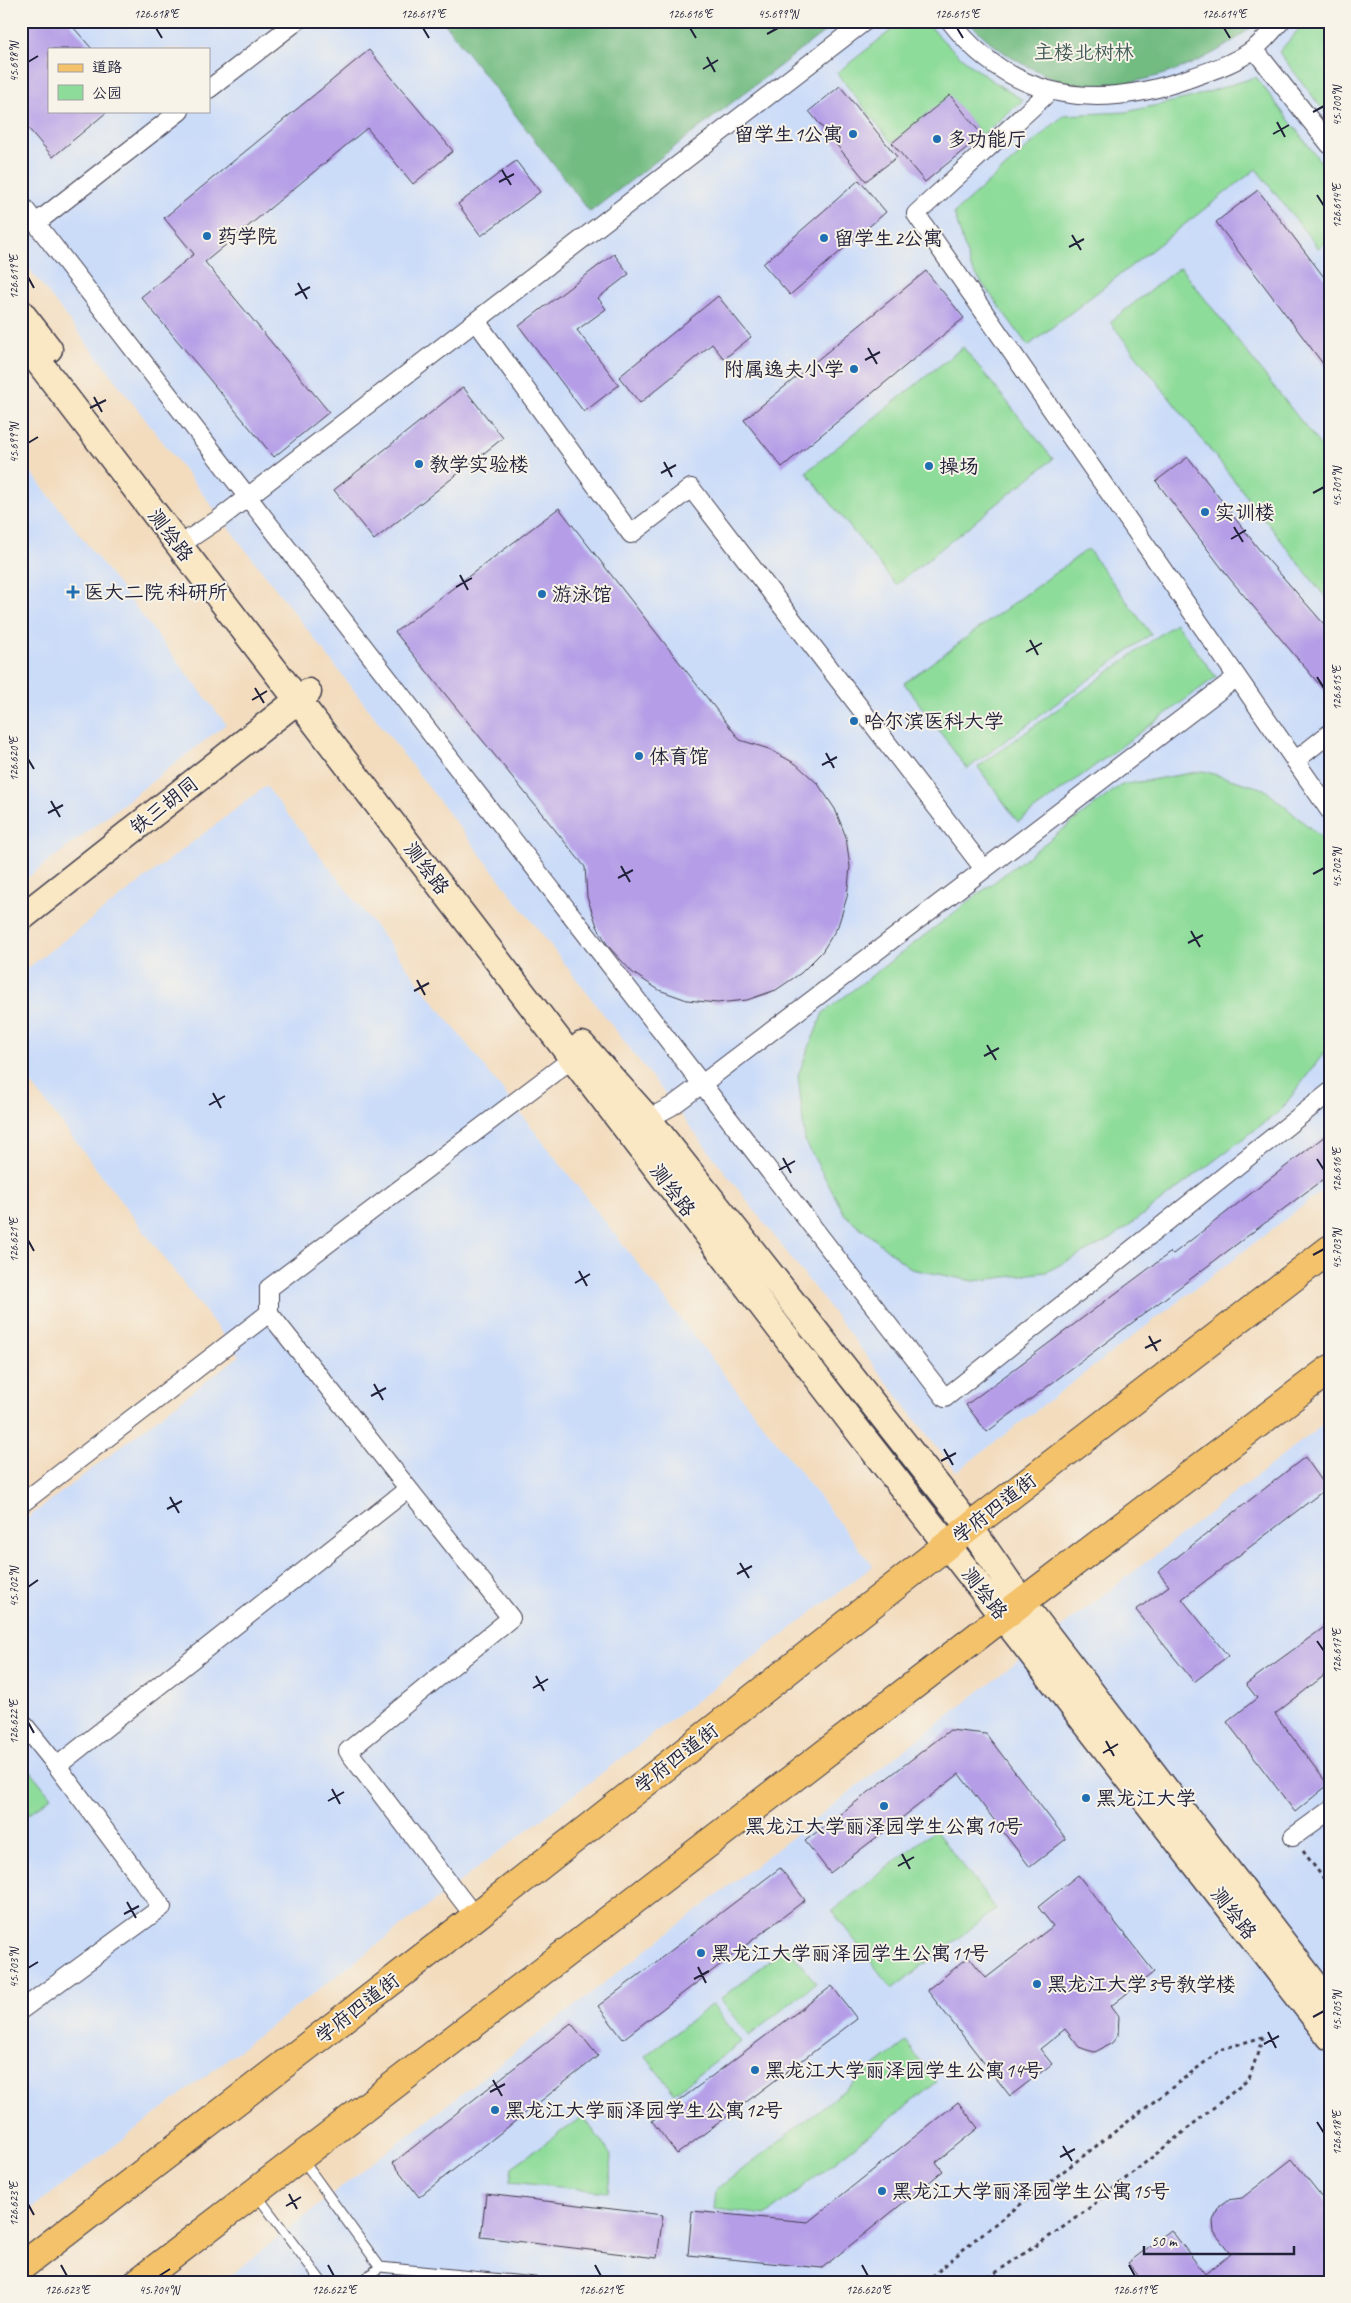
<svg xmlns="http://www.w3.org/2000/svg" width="1351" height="2303" font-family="Caveat,'LXGW WenKai TC',sans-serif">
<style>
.built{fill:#cbdcf9;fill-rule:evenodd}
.green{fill:#8edc9a;stroke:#587f6a}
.forest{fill:#72bc82;stroke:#4a6f5e}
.building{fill:#b59ee7}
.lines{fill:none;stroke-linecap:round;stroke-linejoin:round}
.lane-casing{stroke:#413e4f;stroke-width:11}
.street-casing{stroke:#413e4f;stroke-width:20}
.secondary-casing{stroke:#413e4f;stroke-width:29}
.primary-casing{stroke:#413e4f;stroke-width:30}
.path{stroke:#413e4f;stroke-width:3;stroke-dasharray:4 4;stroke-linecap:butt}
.lane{stroke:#fff;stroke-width:9}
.street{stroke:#fff;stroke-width:18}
.secondary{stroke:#fae7c3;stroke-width:26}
.primary{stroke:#f3c26a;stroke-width:28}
.ticks{fill:none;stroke:#22223b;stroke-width:2}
.poi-dot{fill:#1f6fb2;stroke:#f7f3e8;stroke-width:2}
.labels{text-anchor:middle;stroke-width:4;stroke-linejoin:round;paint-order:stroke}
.park-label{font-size:20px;fill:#425a58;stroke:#f7f3e8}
.poi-label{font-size:20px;fill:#22223b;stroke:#f7f3e8;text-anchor:start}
.street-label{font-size:20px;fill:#22223b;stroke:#f7f3e8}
.neatline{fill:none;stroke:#22223b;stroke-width:2}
.ticks-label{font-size:12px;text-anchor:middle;fill:#22223b}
</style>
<rect width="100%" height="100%" fill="#f7f3e8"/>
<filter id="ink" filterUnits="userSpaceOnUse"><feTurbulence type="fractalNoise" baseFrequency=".02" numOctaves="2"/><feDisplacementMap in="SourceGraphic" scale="10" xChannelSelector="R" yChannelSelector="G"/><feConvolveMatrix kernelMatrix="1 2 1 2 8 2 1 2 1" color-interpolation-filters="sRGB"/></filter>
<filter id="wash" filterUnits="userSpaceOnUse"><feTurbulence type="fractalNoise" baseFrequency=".0096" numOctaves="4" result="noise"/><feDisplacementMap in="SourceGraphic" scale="20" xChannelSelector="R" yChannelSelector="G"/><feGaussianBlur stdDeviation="1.12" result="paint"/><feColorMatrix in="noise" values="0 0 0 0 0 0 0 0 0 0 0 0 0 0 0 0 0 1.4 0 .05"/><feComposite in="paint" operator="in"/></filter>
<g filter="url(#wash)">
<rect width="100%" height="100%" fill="#f3dcbe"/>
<path class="built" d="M21,21H1330V1185L956,1472L21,258ZM49,49H209V111H49Z
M21,459L226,724L21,883Z
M266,786L873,1566L21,2217V1523L239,1356L21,1070V973Z
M1330,1419V2282H222L354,2177Z"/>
<path class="green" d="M903,21H926C952,54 987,79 1023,100L982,135L950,96L892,143L837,73Z
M1306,21H1330V119L1279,52Z
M1256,77L1330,174V239L1318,248L1256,169L1028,346L971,268L954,213L1064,115L1126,112L1189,98Z
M1180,267L1330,458V603L1110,322Z
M963,347L1053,459L896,585L806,472Z
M1088,549L1151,634L967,769L904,683Z
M1176,623L1216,677L1018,822L978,767Z
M1203,771L1264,789L1322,838L1330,857V1045L1281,1110L1111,1239L1046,1272L974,1281L911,1269L845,1215L805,1141L798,1075L823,1013L1121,785Z
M21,1759L51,1797L21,1820Z
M935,1830L996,1909L892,1989L832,1911Z
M787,1947L816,1983L749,2036L720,1999Z
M712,2004L741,2042L674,2093L645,2056Z
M906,2042L937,2082L767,2215L714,2209L716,2190Z
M583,2116L612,2157L608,2192L510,2182L512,2167Z"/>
<path class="forest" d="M443,21H838L590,212Z
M968,21H1258C1210,66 1130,94 1064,82C1056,81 1049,76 1042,73C1012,60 991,45 968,21Z"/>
<g id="blocks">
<path class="building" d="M21,21H68L92,49H49V111H108L53,157L21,120Z
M369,50L453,151L413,184L367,128L205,262L329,412L274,457L141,297L194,254L164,218Z
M840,86L897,157L866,181L809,111Z
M950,95L982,135L925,182L892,143Z
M516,161L540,192L481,236L458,204Z
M859,180L886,212L790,295L763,264Z
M1258,190L1330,285V373L1216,222Z
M614,254L629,274L598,298L606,309L577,330L619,385L584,412L519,326Z
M926,271L964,318L782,467L744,420Z
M718,296L751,337L724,359L712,344L640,403L619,377Z
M463,387L503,438L374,540L334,490Z
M1188,457L1261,552L1330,631V697L1230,579L1156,481Z
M559,508L740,740L769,749L796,764L818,784L835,809L846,837L850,867L847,897L838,926L822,952L801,973L776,990L747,1000L717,1003L687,1000L659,990L633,973L608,946L597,926L587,897L585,867L395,632Z
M1330,1132V1174L987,1432L966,1405L1171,1252L1173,1254Z
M1305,1457L1327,1488L1182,1599L1228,1656L1194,1682L1136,1610L1169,1586L1158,1572Z
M1330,1623V1671L1275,1714L1328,1785L1295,1812L1227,1722L1257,1698L1246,1684Z
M950,1730L986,1734L1066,1839L1030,1867L959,1774L830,1873L805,1841Z
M780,1868L805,1900L623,2039L598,2006Z
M1078,1875L1154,1972L1111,2006L1119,2017L1118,2035L1112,2043L1095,2052L1087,2050L1079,2047L1065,2029L1040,2049L1052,2064L1010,2096L927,1990L969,1957L986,1978L1053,1926L1038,1907Z
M832,1986L857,2019L677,2154L652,2121Z
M571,2023L598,2056L419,2197L393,2163Z
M958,2102L978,2128L936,2162L943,2171L822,2268L688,2255L692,2211L808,2222Z
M1292,2159L1330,2207V2282H1143L1128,2263L1171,2230L1205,2274L1231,2254L1214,2232L1213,2221L1219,2206L1227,2200L1242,2198Z
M486,2194L663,2215L657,2258L481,2237Z"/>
</g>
</g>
<g filter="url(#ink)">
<use href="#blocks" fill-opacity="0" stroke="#413e4f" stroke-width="1"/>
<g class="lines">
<g class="lane-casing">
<path id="lane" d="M302,2159L380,2267L534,2282
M256,2194L322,2282
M360,2282L380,2267"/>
</g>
<g class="street-casing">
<path id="street" d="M950,21C1013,103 1100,111 1193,77C1213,70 1238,62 1255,48C1264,41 1273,30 1281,21
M1254,49L1330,145
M209,89L297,21
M1050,91L916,214L1330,811
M21,204L945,1398L1330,1092
M36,223L180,111
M476,321L631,534L691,488L984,869
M189,539L219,519L865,21
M1295,761L1330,733
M648,1119L672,1106L702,1084L1237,677
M269,1313L511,1618L348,1751L475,1917
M21,1504L269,1313V1288L581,1052
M21,1721L57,1766
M1293,1837L1330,1810
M21,2010L162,1907L57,1766L408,1489"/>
</g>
<g class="secondary-casing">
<path id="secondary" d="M21,313L49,349
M21,339L852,1423L1330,2037
M21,918L308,692
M582,1045L648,1119L970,1527L1022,1602L1330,2004"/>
</g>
<g class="primary-casing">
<path id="primary" d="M21,2267L475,1917L970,1527L1330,1249
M138,2282L1022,1602L1330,1369"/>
</g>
<path class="path" d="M1303,1851L1330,1887
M926,2282L973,2241L1222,2049L1263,2037
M982,2282L1078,2217L1249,2079L1263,2037"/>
<use href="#lane" class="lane"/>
<use href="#street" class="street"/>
<use href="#secondary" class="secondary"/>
<use href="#primary" class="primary"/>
</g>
</g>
<path class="ticks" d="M156,28L162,38M423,28L429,38M690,28L696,38M957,28L963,38M1224,28L1230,38M767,34L778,28M707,57L715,72M28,62L38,56M703,69L718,60M1313,112L1324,106M1277,122L1285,137M1273,134L1289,125M502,170L511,185M499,182L514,174M1317,195L1324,206M1072,235L1081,250M1069,247L1084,239M28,277L34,288M298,283L307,299M295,295L310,287M868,348L877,364M865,360L880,352M94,397L102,412M90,408L106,400M28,443L38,437M664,462L672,477M661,473L676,465M1313,493L1324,487M1234,527L1243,542M1231,539L1246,530M460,575L468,590M456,587L472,578M1030,640L1038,655M1026,652L1042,643M1317,677L1324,688M255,688L264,703M252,700L267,691M826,753L834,768M28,759L34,769M822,765L837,757M51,801L60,817M48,813L63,805M621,866L630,882M1313,874L1324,868M618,878L633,870M1191,931L1200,947M1188,943L1203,935M417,980L425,995M414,991L429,983M987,1045L996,1060M984,1056L999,1048M213,1093L221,1108M209,1105L225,1096M783,1158L791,1173M1317,1159L1324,1170M779,1170L795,1161M28,1240L34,1251M1313,1255L1324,1249M579,1271L587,1286M575,1283L590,1274M1149,1336L1157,1351M1145,1348L1161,1340M374,1384L383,1400M371,1396L386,1388M944,1449L953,1465M941,1461L956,1453M170,1497L179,1513M167,1509L182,1501M740,1563L749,1578M737,1574L752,1566M28,1587L38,1580M1317,1641L1324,1651M536,1676L544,1691M533,1688L548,1679M28,1722L34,1733M1106,1741L1114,1756M1103,1753L1118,1744M332,1789L340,1804M328,1801L344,1792M902,1854L910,1869M898,1866L914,1857M127,1902L136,1918M124,1914L139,1906M698,1967L706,1983M28,1968L38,1962M694,1979L709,1971M1313,2017L1324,2011M1268,2032L1276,2048M1264,2044L1279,2036M493,2080L502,2096M490,2092L505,2084M1317,2122L1324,2133M1063,2146L1072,2161M1060,2157L1075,2149M289,2194L297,2209M28,2204L34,2215M286,2206L301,2197M61,2265L67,2276M328,2265L334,2276M595,2265L601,2276M862,2265L868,2276M1129,2265L1135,2276M159,2276L170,2269"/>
<g class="poi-dot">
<circle cx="853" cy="134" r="5"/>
<circle cx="937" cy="139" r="5"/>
<circle cx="207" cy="236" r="5"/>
<circle cx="824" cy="238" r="5"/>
<circle cx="854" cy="369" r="5"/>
<circle cx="419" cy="464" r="5"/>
<circle cx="929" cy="466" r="5"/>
<circle cx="1205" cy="512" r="5"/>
<path d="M70.5 584.5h5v5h5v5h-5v5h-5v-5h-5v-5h5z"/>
<circle cx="542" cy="594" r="5"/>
<circle cx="854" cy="721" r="5"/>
<circle cx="639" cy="756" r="5"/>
<circle cx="1086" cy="1798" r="5"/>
<circle cx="884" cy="1806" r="5"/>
<circle cx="701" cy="1953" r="5"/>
<circle cx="1037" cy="1984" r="5"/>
<circle cx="755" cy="2070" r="5"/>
<circle cx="495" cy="2110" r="5"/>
<circle cx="882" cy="2191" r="5"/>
</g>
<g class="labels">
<g class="park-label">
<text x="1084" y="59">主楼北树林</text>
</g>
<g class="poi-label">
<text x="843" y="141" text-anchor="end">留学生1公寓</text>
<text x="947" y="146">多功能厅</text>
<text x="217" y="243">药学院</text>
<text x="834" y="245">留学生2公寓</text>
<text x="844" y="376" text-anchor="end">附属逸夫小学</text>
<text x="429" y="471">教学实验楼</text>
<text x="939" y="473">操场</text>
<text x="1215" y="519">实训楼</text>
<text x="84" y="599">医大二院·科研所</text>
<text x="552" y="601">游泳馆</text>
<text x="864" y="728">哈尔滨医科大学</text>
<text x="649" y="763">体育馆</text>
<text x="1096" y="1805">黑龙江大学</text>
<text x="884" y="1833" text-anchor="middle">黑龙江大学丽泽园学生公寓10号</text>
<text x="711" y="1960">黑龙江大学丽泽园学生公寓11号</text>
<text x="1047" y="1991">黑龙江大学3号教学楼</text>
<text x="765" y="2077">黑龙江大学丽泽园学生公寓14号</text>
<text x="505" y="2117">黑龙江大学丽泽园学生公寓12号</text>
<text x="892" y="2198">黑龙江大学丽泽园学生公寓15号</text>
</g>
<g class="street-label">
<text transform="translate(171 535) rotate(53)" y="7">测绘路</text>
<text transform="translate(164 805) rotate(-38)" y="7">铁三胡同</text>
<text transform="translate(427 868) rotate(53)" y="7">测绘路</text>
<text transform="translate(673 1190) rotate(53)" y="7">测绘路</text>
<text transform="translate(994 1508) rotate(-38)" y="7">学府四道街</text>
<text transform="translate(985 1593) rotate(52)" y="7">测绘路</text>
<text transform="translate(676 1758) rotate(-38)" y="7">学府四道街</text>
<text transform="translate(1234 1913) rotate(52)" y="7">测绘路</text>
<text transform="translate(357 2008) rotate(-38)" y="7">学府四道街</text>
</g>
</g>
<rect width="1351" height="2303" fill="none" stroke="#f7f3e8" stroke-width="55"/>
<rect x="48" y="48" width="162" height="65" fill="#f7f3e8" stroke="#a29fa3"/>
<rect x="58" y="64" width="25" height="8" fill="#f3c26a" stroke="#a29fa3"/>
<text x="92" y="72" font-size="15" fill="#22223b">道路</text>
<rect x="58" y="85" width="25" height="15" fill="#8edc9a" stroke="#a29fa3"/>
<text x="92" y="98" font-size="15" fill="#22223b">公园</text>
<path d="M1144 2246v8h150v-8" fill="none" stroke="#22223b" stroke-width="2.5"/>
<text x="1151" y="2246" font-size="15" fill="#22223b" stroke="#f7f3e8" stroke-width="4" paint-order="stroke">50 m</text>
<rect x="28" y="28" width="1296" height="2248" class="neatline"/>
<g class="ticks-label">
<text x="156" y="18">126.618°E</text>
<text x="423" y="18">126.617°E</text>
<text x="690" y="18">126.616°E</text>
<text x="778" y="18">45.699°N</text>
<text x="957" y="18">126.615°E</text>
<text x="1224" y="18">126.614°E</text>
<text transform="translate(14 62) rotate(-90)" y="4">45.698°N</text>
<text transform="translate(1337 106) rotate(-90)" y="4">45.700°N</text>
<text transform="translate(1337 206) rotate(-90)" y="4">126.614°E</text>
<text transform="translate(14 277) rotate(-90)" y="4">126.619°E</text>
<text transform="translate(14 443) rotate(-90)" y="4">45.699°N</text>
<text transform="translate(1337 487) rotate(-90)" y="4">45.701°N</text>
<text transform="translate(1337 688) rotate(-90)" y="4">126.615°E</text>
<text transform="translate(14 759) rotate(-90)" y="4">126.620°E</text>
<text transform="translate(1337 868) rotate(-90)" y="4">45.702°N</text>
<text transform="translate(1337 1170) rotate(-90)" y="4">126.616°E</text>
<text transform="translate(14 1240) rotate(-90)" y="4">126.621°E</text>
<text transform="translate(1337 1249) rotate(-90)" y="4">45.703°N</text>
<text transform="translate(14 1587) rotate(-90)" y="4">45.702°N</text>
<text transform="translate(1337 1651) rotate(-90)" y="4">126.617°E</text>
<text transform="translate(14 1722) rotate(-90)" y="4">126.622°E</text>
<text transform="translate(14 1968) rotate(-90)" y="4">45.703°N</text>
<text transform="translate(1337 2011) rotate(-90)" y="4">45.705°N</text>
<text transform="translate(1337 2133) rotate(-90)" y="4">126.618°E</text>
<text transform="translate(14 2204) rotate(-90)" y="4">126.623°E</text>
<text x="67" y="2294">126.623°E</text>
<text x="159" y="2294">45.704°N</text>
<text x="334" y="2294">126.622°E</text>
<text x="601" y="2294">126.621°E</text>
<text x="868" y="2294">126.620°E</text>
<text x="1135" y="2294">126.619°E</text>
</g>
</svg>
